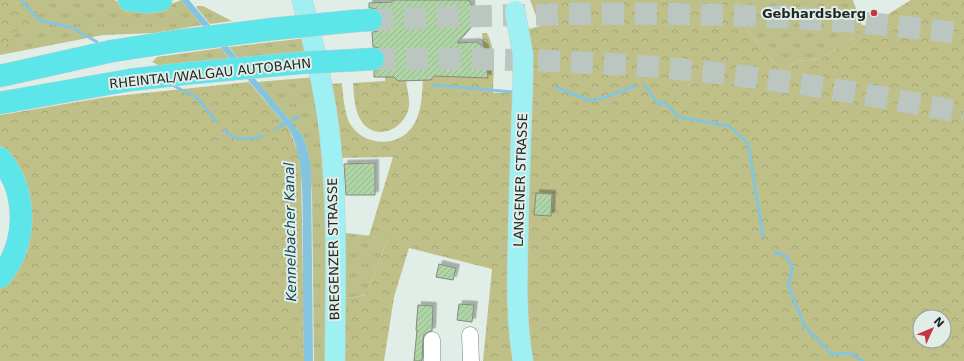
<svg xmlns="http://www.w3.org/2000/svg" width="964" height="361" font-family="'DejaVu Sans',sans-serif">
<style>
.grass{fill:url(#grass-tufts)}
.forest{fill:url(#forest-crowns);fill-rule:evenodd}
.water{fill:#85c4df}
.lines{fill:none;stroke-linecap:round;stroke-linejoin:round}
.stream{stroke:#85c4df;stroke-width:3}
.building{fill:url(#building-hatch);stroke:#828980;filter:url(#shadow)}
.highway-tunnel{stroke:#bbc6c1;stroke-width:22;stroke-dasharray:22 11;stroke-linecap:butt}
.minor-casing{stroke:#7b8782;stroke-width:17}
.major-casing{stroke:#cacbcb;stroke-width:21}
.highway-casing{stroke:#cacbcb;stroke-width:23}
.minor{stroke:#fff;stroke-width:16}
.major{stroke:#9ef0f2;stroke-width:20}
.highway{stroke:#5de6ea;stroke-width:22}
.major-bridge-casing{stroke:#cacbcb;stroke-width:21;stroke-linecap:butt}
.highway-bridge-casing{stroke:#cacbcb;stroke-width:23;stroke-linecap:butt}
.major-bridge{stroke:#9ef0f2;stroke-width:20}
.highway-bridge{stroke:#5de6ea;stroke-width:22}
.poi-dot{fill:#c53542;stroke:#e1eee8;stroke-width:1.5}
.labels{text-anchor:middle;stroke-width:4;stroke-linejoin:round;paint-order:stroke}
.poi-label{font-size:13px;font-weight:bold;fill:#222725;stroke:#e1eee8;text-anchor:end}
.street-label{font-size:13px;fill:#222725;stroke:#e1eee8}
.water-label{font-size:14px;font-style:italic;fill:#14495c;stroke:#e1eee8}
</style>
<defs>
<pattern id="grass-tufts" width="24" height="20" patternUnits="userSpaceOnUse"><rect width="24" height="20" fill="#bec08a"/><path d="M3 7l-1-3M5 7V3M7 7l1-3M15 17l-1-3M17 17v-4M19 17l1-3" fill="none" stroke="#a3a577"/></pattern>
<pattern id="forest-crowns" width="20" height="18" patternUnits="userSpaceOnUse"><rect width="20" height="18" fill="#bfc088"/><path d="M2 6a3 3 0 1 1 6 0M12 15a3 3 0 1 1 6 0" fill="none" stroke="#a4a575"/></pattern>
<pattern id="building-hatch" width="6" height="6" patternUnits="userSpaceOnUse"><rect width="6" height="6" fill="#afd4a5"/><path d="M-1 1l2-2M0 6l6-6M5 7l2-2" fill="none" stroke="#96b68e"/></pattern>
<filter id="shadow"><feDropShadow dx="3.5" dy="-3.5" stdDeviation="0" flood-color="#0004"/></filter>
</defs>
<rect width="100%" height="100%" fill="#e1eee8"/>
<path class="grass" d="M0,0H114L122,3L169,5L181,0L202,25L155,33L103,35L0,55Z
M737,0H853L862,25L850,40L820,59L797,61L782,72L742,23Z
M198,6H203L232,21L210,24L196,7Z
M307,38L311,53L239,59L229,47Z
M221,48L231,60L160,66L152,62L157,57Z
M316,77L323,118L330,361H314L312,195L309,155L303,136L257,82Z
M338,232L388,238L366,295L340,299Z"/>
<path class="forest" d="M0,0H35L39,24L28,29L17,31L4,49L0,50Z
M530,0H737L742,23L782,72L797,61L820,59L850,40L862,25L869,26L911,0H964V361H483L492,269L409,248L394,297L384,361H340V299L366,295L388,238L369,236L393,157L335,158L329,84L342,83C343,96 344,109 349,122C362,147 400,149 414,124C422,110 422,95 423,79H431L436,76L488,77L487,52L483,46L482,33H487C497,52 493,73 493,93L530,92L524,30L540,26ZM920,317H944V341H920Z
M385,77H394L398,81L406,80C407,90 411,101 408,111C400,134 370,141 359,117C354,106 354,94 353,83L385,81Z
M249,82L289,129L298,152L301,173L302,219L304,361H0V284L20,252L0,150V115L107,97Z"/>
<path class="water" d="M181,0H189L303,136L309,155L311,170L313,361H304C303,323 303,285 303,247C302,213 306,159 289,129Z"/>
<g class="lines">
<path class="stream" d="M21,0L39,20L73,28L97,42
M172,85L196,97L216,121
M433,85L513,92
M644,85L647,88L658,104L664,102L679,117L729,126L748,143L763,236
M556,87L588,100L600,99L635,86
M291,121L298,117
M276,129L286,123
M224,130C234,142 250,139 263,136
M775,252L787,257L793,268L788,285L805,327L832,354L850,353L863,361"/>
</g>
<path class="building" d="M393,0H468L471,3L472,26L457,43L477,42L485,48L488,78L434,76L431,80L398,81L394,77H374V71L380,69L384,65L385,59L383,52L379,48L373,47L372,32L378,31L382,26L383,19L382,13L377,9L369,8V3L392,2Z
M375,163V195H346L344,164Z
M536,193L552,194L551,216L534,215Z
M439,264L456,268L453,280L436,277Z
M459,304L474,305L472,322L457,320Z
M418,305L433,306L432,331L428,332L424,335L423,340L422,361H414L417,330H416Z"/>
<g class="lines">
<path class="highway-tunnel" d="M371,20C569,12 767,7 964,34
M373,59C475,58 577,60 678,69C774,78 869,94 964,113"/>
<g class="minor-casing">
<path id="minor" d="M470,335L471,361
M432,340V361"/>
</g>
<g class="major-casing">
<path id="major" d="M302,0C314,45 325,90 330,137C338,211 335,286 335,361
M523,361C516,321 517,282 518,242C519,188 521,134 523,80"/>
</g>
<g class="highway-casing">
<path id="highway" d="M129,0L147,2L161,0
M354,21L371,20
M356,60L373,59
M0,76L112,51L178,41L273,29
M0,103L130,80L182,74
M0,158C28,192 28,243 0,277"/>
</g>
<use href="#minor" class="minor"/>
<use href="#major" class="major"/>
<use href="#highway" class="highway"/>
<g class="major-bridge-casing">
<path id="major-bridge" d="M515,11L523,55V80"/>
</g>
<g class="highway-bridge-casing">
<path id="highway-bridge" d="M273,29L354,21
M182,74L299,63L356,60"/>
</g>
<use href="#major-bridge" class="major-bridge"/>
<use href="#highway-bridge" class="highway-bridge"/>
</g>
<circle class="poi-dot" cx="874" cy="13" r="4"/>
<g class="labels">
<g class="poi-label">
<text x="866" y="18">Gebhardsberg</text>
</g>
<g class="street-label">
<text transform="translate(210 73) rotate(-6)" y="5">RHEINTAL/WALGAU AUTOBAHN</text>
<text transform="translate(520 180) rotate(-88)" y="5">LANGENER STRASSE</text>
<text transform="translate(333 249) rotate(-91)" y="5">BREGENZER STRASSE</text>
</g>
<g class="water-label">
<text transform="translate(290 232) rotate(-91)" y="5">Kennelbacher Kanal</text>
</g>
</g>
<g transform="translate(932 329) rotate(46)"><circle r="19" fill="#e1eee8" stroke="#959e9a"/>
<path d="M0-3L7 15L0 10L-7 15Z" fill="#c53542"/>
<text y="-6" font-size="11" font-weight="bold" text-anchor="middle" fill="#222725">N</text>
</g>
</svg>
